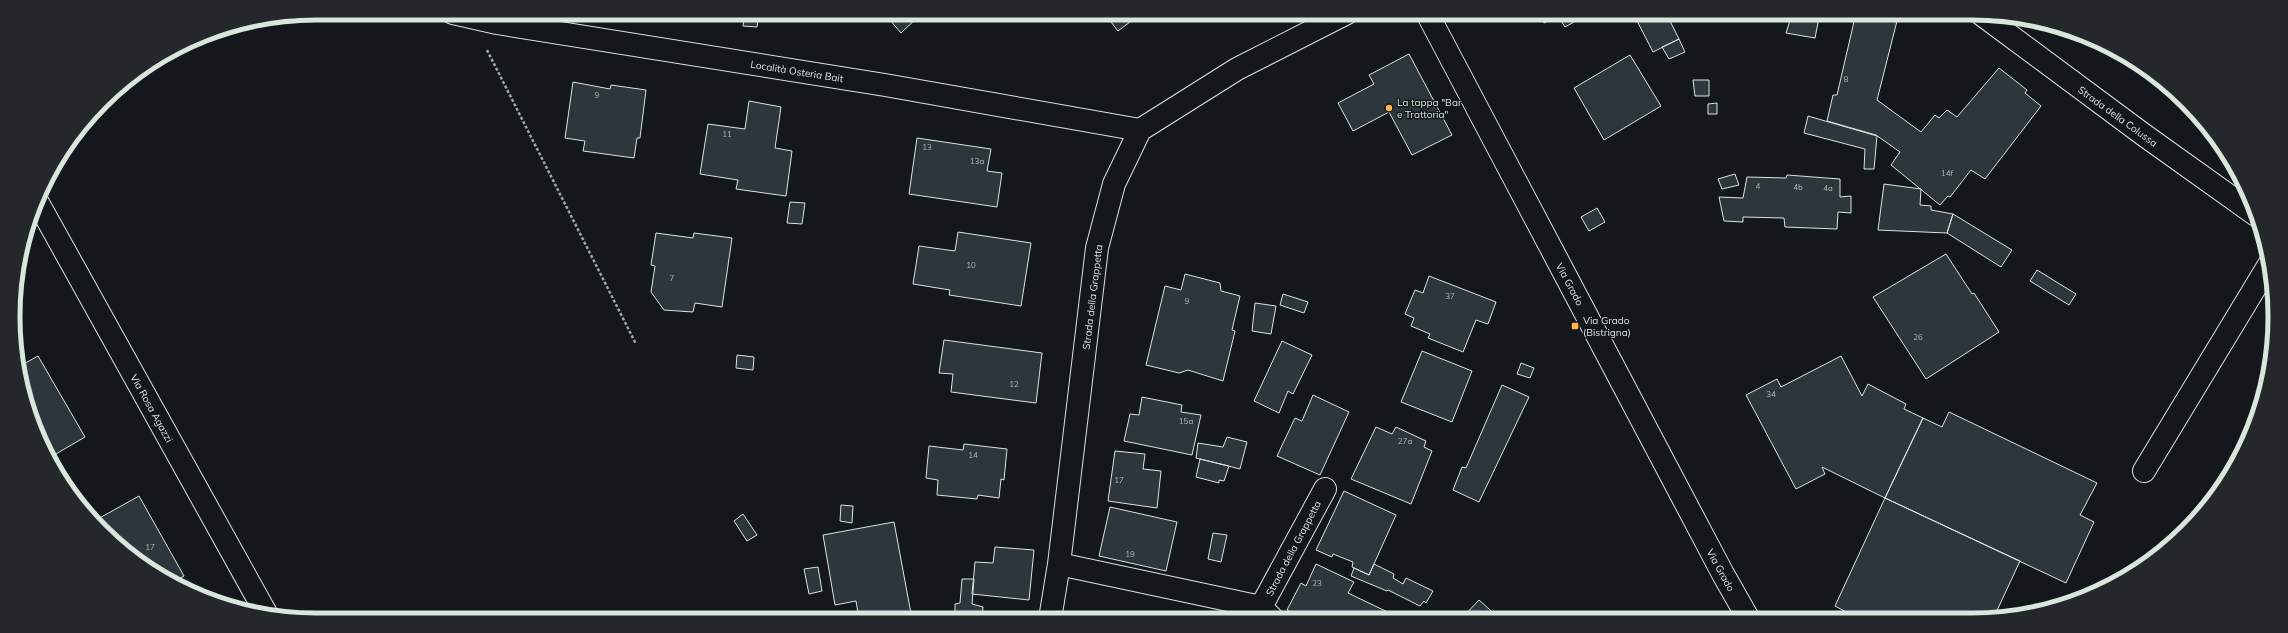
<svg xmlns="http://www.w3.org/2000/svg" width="2288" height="633" font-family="Mulish,sans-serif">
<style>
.building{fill:#2c363c;stroke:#d8e6dc}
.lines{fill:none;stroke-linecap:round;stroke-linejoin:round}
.minor-casing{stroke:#d8e6dc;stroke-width:24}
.major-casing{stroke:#d8e6dc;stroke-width:24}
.path{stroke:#9da8a2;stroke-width:2.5;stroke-dasharray:3 2;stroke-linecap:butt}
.minor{stroke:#14181c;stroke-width:22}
.major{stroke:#14181c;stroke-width:22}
.poi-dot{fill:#ffb74d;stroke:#14181c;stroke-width:1.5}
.labels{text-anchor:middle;stroke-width:3;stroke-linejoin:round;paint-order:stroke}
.number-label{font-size:8px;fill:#adbab4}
.street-label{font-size:10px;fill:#d8e6dc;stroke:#14181c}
.poi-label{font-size:10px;fill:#d8e6dc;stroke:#14181c;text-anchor:start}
.rim{fill:none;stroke:#d8e6dc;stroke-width:5}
</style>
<rect width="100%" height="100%" fill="#14181c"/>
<path class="building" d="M745,13H759L757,27L743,26Z
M867,13H882L873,20Z
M884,13H922L901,33Z
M1104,13H1142L1118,31Z
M1539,13H1590L1565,27L1558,16L1544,23Z
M1633,13H1666L1679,39L1653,52Z
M1785,13H1820L1815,38L1786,33L1791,17L1785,15Z
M1856,13H1899L1877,100L1921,132L1935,115L1939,118L1947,110L1957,117L1999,68L2027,90L2025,93L2041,106L1985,179L1971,170L1950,197L1948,196L1940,205L1891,165L1900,152L1876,135L1827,121L1833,95H1837Z
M1679,39L1685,52L1669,59L1662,47Z
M1409,54L1452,135L1412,155L1389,112L1353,131L1338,103L1374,84L1369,75Z
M1630,55L1661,106L1604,140L1574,88Z
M1693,80H1709V96H1695Z
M573,82L610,89L611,85L646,90L640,138H637L634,158L583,151L585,141L565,138Z
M749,101L781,107L775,148L792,151L786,196L736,189L738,180L700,174L708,124L745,129Z
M1717,103V114H1708V104Z
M1808,116L1877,136L1874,169H1864L1865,149L1804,133Z
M917,138L991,149L987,171L1002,173L997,207L909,194Z
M1735,174L1739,185L1722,189L1718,179Z
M1787,175L1840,179V197L1851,196V213L1838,212L1837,229L1785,227L1784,218L1743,217V222L1724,221L1719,197L1743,198L1747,177L1786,178Z
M1884,184L1921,189L1920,205L1931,206V210L1953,214L1947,233L1878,230Z
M790,202L805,203L802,224L787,223Z
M1597,208L1605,222L1589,231L1581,217Z
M1953,214L2012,250L2001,267L1947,233Z
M958,232L1031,243L1021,306L949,295L950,290L913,284L919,246L955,251Z
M656,233L693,238L694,233L732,238L722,307L695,303L693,312L664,310L651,292L655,266L651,265Z
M1946,254L1972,294L1974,293L1999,332L1926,379L1873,297Z
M2037,270L2076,294L2069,305L2030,281Z
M1185,274L1220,283L1221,291L1240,296L1232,330L1235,331L1223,381L1188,370L1179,373L1146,365L1165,286L1181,290Z
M1429,276L1496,302L1488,324L1476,320L1463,352L1428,338L1430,334L1411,326L1414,318L1405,314L1415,290L1423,293Z
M1283,294L1308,302L1304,313L1280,305Z
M1255,303L1276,306L1271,334L1252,331Z
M944,340L1042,353L1036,403L951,392L953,374L939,373Z
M1282,341L1312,355L1293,394L1288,391L1279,413L1254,401Z
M1422,351L1472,371L1452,422L1401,402Z
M737,355L754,357L753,370L736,368Z
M38,356L85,437L49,458L23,395L20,366Z
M1841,356L1862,396L1868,384L1906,404L1904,409L1923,418L1885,498L1822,467L1825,474L1796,489L1746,395L1777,379L1781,387Z
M1521,363L1534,368L1530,378L1517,374Z
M1502,385L1529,397L1479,502L1453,490L1462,467L1466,468Z
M1313,395L1349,412L1320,475L1277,456L1295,418L1302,421Z
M1142,397L1182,405L1181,412L1201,415L1192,455L1124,441L1130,414L1139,415Z
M1949,412L2097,483L2080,515L2094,522L2066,583L1885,498L1923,418L1942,427Z
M1376,427L1392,434L1396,427L1426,441L1424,447L1432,451L1411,504L1351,479Z
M1227,437L1247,442L1240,469L1196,458L1198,443L1223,447Z
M964,444L1007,449L1004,480L1001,479L999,498L978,495L977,499L937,495L938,480L926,478L929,446L963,450Z
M1115,451L1145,454L1143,469L1161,471L1157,508L1108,501Z
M1200,459L1229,466L1224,481L1219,480V483L1196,477Z
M1344,491L1396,515L1369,575L1352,567L1353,562L1333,554L1332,557L1316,550Z
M139,496L184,576L173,582L148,569L96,520Z
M1885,498L2020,561L1994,617L1857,618L1835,606Z
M841,505L853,506L852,523L840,521Z
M1110,507L1177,522L1166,571L1099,556Z
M743,514L757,535L747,541L734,521Z
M894,522L912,619H859L856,601L835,605L823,535Z
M1213,533L1227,535L1221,562L1208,559Z
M995,547L1034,550L1029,600L972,594L975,562L993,563Z
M1316,564L1354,582L1348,593L1400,618L1304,619L1287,610L1301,583L1306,586Z
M1374,564L1394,574L1393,578L1403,584L1406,578L1433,591L1426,603L1424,601L1420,606L1388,590L1387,591L1351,576L1354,568L1369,575Z
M818,567L822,591L809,594L804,569Z
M962,579H974L972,604L983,607L982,619H955V604L960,603Z
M1479,600L1499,618H1462Z"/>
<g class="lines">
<g class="minor-casing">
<path id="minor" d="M453,13L497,23L885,85L1140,130
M1981,14L2144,135L2256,215
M37,201L267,615
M2144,471L2270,263
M1059,564L1261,607L1273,619
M1261,607L1325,489
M1050,619L1059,564L1097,248L1114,184L1140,130L1237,69L1347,13"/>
</g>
<g class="major-casing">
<path id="major" d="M1427,13L1723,574L1748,618"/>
</g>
<path class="path" d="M487,50L636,344"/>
<use href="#minor" class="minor"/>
<use href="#major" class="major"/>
</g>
<g class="poi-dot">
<circle cx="1389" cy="108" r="4"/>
<rect x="1571" y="322" width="8" height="8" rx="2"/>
</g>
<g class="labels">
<g class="number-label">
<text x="1846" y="82">8</text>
<text x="597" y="98">9</text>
<text x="727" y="137">11</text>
<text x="927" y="150">13</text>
<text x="977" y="164">13a</text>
<text x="1947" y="176">14f</text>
<text x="1758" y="189">4</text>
<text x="1798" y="190">4b</text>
<text x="1828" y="191">4a</text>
<text x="971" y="268">10</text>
<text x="672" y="281">7</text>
<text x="1450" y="299">37</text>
<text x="1187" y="304">9</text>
<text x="1918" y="340">26</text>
<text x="1014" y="387">12</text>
<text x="1771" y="397">34</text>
<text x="1186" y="424">15a</text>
<text x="1405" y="444">27a</text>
<text x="973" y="458">14</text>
<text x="1119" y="483">17</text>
<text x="150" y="550">17</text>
<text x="1130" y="557">19</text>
<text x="1317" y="586">23</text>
</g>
<g class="street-label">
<text transform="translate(797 71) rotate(9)" y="4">Località Osteria Bait</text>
<text transform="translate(2118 116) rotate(36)" y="4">Strada della Colussa</text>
<text transform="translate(1570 284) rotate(62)" y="4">Via Grado</text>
<text transform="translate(1092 297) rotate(-83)" y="4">Strada della Grappetta</text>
<text transform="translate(152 408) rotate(61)" y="4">Via Rosa Agazzi</text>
<text transform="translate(1293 548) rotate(-62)" y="4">Strada della Grappetta</text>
<text transform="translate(1721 570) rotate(61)" y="4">Via Grado</text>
</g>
<g class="poi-label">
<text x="1397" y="106">La tappa "Bar<tspan x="1397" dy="12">e Trattoria"</tspan></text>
<text x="1583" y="324">Via Grado<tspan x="1583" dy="12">(Bistrigna)</tspan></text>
</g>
</g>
<path d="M0 0H2288V633H0ZM316 20H1972A296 296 0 0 1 2268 316V317A296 296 0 0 1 1972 613H316A296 296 0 0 1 20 317V316A296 296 0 0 1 316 20Z" fill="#24282b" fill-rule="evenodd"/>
<path class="rim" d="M316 20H1972A296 296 0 0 1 2268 316V317A296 296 0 0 1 1972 613H316A296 296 0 0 1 20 317V316A296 296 0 0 1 316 20Z"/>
</svg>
